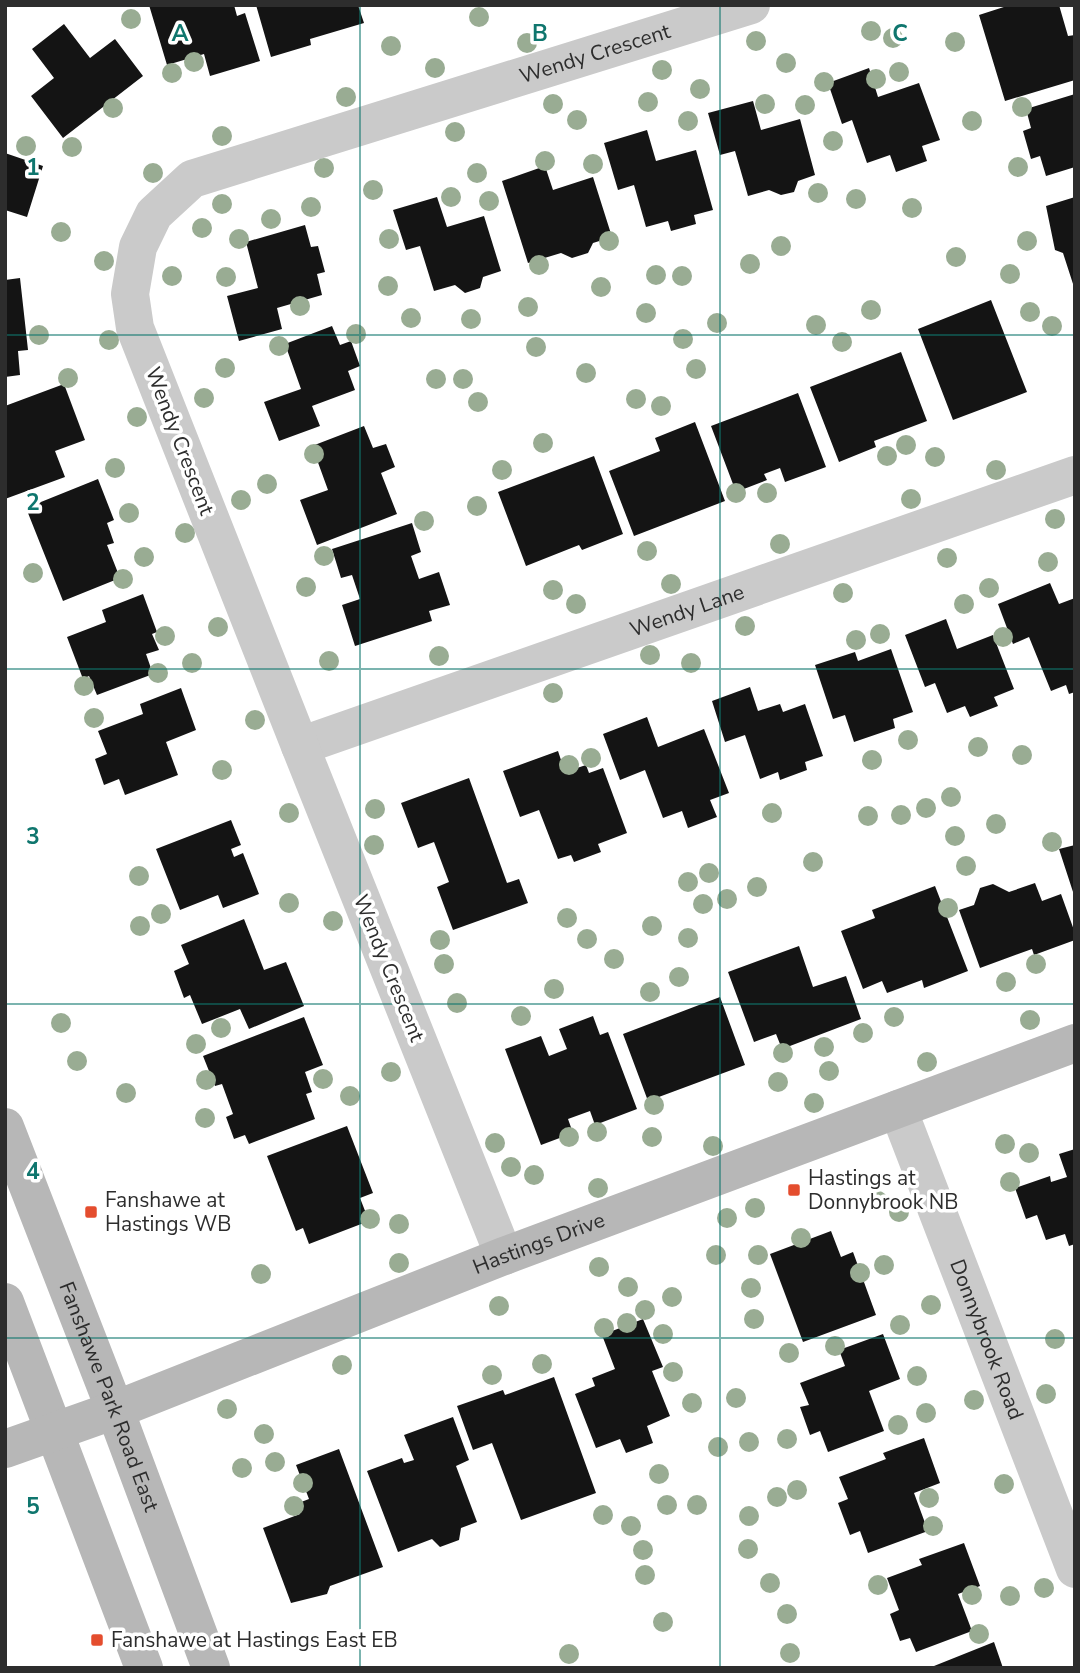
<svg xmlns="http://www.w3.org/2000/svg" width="1080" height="1673" font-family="'Nunito Sans',sans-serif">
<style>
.building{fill:#141414}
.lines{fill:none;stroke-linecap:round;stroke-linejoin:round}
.street{stroke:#cacaca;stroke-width:38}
.secondary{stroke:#b7b7b7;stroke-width:38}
.tree{fill:#99ac93}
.grid{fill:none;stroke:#0f766e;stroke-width:2;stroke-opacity:0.55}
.poi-dot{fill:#e44d2e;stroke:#fff;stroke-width:2.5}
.labels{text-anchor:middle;stroke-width:7;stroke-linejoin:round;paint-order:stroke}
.street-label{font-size:21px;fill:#2d2d2d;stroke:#fff}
.poi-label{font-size:21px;fill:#2d2d2d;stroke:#fff;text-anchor:start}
.grid-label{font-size:23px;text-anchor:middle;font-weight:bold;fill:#0f766e;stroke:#fff;stroke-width:7;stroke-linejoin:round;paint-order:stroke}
</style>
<rect width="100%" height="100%" fill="#fff"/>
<path class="building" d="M149,5H234L237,16L245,13L260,61L210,76L204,54L167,65Z
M256,5H358L364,23L310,39L311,45L271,57Z
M1010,5H1059L1068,36L1075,35V80L1005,101L979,15Z
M64,24L90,58L115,39L143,76L63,138L31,96L54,78L32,49Z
M869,68L878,97L919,83L940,140L922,146L927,161L896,172L890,155L867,163L852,120L842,124L828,83Z
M1075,94V167L1046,176L1040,156L1031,159L1023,131L1031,128L1026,109Z
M753,101L761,130L800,119L815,175L798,181L794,192L781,195L769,190L748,196L735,151L720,155L708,113Z
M647,130L656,161L696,150L713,210L694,215L696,224L671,231L668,221L646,227L634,185L618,190L604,143Z
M5,153L43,166L27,217L5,210Z
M545,166L553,190L593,177L612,237L593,243L588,253L572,258L561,253L528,263L502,181Z
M437,197L447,227L484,216L501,271L483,277L480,288L465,293L455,285L434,291L420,246L406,250L393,210Z
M1075,197V287H1074L1063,253L1055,250L1046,206Z
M305,225L311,247L318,246L325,272L317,274L322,295L277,308L282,329L239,341L227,296L258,288L246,242Z
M20,278L28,350L18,351L20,375L5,377V280Z
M991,300L1027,392L953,420L918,329Z
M332,326L340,345L351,341L360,366L348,371L355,390L312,406L320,426L279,441L264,402L301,389L285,344Z
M901,352L927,421L874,441L876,447L839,462L810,387Z
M64,384L85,440L55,451L65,477L5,499V406Z
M798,393L826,467L785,482L780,468L764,474L767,480L736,492L711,426Z
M695,422L725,501L634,536L609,471L660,451L655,438Z
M364,426L373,448L386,444L395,467L381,473L397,514L317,545L300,500L328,490L312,446Z
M594,456L623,534L582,550L579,545L526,566L498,492Z
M98,479L114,520L107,523L114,543L107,545L120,578L63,601L26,508Z
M412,523L421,552L411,556L419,579L439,572L450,605L429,611L432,621L355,646L342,605L360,599L352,575L341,578L332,549Z
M1050,583L1059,604L1075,598V692L1069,694L1066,685L1051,691L1029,637L1013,644L998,604Z
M143,594L157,632L152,634L159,650L146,654L153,674L97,695L89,676L83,679L67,637L106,622L102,610Z
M946,619L957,649L993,635L1014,689L994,697L998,706L970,717L965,706L947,713L935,683L925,687L905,635Z
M891,649L913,712L893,719L895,728L854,742L845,715L833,719L815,665L855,652L858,661Z
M750,687L758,711L780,704L783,712L805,704L823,756L805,762L807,770L780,780L778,772L760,779L745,735L725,742L712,701Z
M181,688L196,730L166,742L178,775L125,795L119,779L104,785L95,759L107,754L98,731L143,714L140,704Z
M647,717L658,747L704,729L729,793L710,800L717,817L688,828L682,811L663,818L645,770L620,780L603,734Z
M558,751L565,772L586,765L589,773L603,768L627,833L598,844L601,852L574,862L571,855L558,859L539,810L520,817L503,771Z
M469,778L507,883L519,879L528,903L453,930L437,887L449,882L434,842L418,848L401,803Z
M231,820L241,845L231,849L234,857L243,853L259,894L223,908L218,895L180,910L156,849Z
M1075,845V894L1074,895L1059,849Z
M1035,883L1042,901L1061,894L1075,933V940L1034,955L1032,949L980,968L959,910L974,905L980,888L993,884L1009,892Z
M935,886L968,971L924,988L922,980L887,993L882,981L863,989L841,931L875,918L872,910Z
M244,919L264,970L286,962L304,1006L249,1029L240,1009L202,1024L190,995L184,998L174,971L189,964L181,945Z
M799,946L813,987L846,976L861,1019L782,1049L776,1034L754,1042L728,972Z
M720,997L745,1065L648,1101L623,1034Z
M593,1016L600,1035L608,1032L637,1109L595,1125L590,1111L568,1119L573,1133L541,1145L505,1049L541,1036L549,1056L567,1049L559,1029Z
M304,1017L323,1065L305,1072L312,1092L306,1094L315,1119L249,1144L245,1135L234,1139L226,1117L233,1114L222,1084L215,1086L203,1056Z
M347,1126L373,1193L360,1198L369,1221L309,1244L303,1228L296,1231L267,1156Z
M1075,1149V1244L1069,1246L1065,1234L1046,1240L1037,1215L1026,1219L1015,1188L1050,1176L1051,1182L1067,1177L1059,1154Z
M831,1231L841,1257L853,1252L876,1315L803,1342L770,1254Z
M643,1319L663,1367L652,1371L670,1416L647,1426L653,1443L626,1453L620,1439L596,1448L575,1394L595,1386L592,1378L615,1369L602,1335Z
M883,1334L900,1379L869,1391L884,1431L828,1452L820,1431L810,1435L800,1407L809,1405L800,1383L845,1366L839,1350Z
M554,1377L596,1493L521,1520L492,1443L473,1450L457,1406L503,1390L505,1395Z
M453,1417L469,1460L456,1466L477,1522L461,1528L459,1540L440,1547L432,1539L398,1552L367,1471L402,1458L404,1463L414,1460L404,1435Z
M924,1438L940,1483L914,1493L928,1531L868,1553L860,1531L850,1535L838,1503L848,1499L839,1477L886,1459L883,1453Z
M339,1449L383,1567L330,1586L327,1594L291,1603L263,1528L300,1514L296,1504L309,1499L296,1465Z
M964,1543L980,1586L958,1594L972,1631L916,1652L910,1638L900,1641L890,1614L899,1610L887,1578L922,1565L919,1559Z
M994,1642L1003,1668H929Z"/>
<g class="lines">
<g class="street">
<path id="s1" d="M300,746L1075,475"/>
<path id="s2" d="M898,1109L1075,1569"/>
<path id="s3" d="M504,1256L300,746L135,328L130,294L138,247L154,214L192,179L751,5"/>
</g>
<g class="secondary">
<path id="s4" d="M5,1127L115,1410L211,1668"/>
<path d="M5,1302L144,1668"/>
<path id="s5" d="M5,1449L115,1410L504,1256L1075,1043"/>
</g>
</g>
<g class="tree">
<circle cx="479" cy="17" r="10"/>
<circle cx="131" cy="19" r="10"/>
<circle cx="871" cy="31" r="10"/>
<circle cx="893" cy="38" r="10"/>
<circle cx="756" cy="41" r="10"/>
<circle cx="955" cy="42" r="10"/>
<circle cx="527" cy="43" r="10"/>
<circle cx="391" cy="46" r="10"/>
<circle cx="194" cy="62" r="10"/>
<circle cx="786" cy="63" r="10"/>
<circle cx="435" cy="68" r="10"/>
<circle cx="662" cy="70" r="10"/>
<circle cx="899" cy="72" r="10"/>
<circle cx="172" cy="73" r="10"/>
<circle cx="876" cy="79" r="10"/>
<circle cx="824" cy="82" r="10"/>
<circle cx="700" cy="89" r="10"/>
<circle cx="346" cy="97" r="10"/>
<circle cx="648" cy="102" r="10"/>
<circle cx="553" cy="104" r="10"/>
<circle cx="765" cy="104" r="10"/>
<circle cx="805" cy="105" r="10"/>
<circle cx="1022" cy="107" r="10"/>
<circle cx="113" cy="108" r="10"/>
<circle cx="577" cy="120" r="10"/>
<circle cx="688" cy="121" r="10"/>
<circle cx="972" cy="121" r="10"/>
<circle cx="455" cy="132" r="10"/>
<circle cx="222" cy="136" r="10"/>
<circle cx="833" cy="141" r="10"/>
<circle cx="26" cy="146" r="10"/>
<circle cx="72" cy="147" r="10"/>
<circle cx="545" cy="161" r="10"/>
<circle cx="593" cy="164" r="10"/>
<circle cx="1018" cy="167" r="10"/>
<circle cx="324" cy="168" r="10"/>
<circle cx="153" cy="173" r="10"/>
<circle cx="477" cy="173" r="10"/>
<circle cx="373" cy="190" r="10"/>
<circle cx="818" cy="193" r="10"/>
<circle cx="451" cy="197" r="10"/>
<circle cx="856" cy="199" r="10"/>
<circle cx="489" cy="201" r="10"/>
<circle cx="222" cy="204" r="10"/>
<circle cx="311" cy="207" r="10"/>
<circle cx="912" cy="208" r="10"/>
<circle cx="271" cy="219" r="10"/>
<circle cx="202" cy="228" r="10"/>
<circle cx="61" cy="232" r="10"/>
<circle cx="239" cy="239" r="10"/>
<circle cx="389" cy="239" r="10"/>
<circle cx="609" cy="241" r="10"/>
<circle cx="1027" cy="241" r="10"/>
<circle cx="781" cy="246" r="10"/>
<circle cx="956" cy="257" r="10"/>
<circle cx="104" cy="261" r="10"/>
<circle cx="750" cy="264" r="10"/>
<circle cx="539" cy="265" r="10"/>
<circle cx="1010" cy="274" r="10"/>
<circle cx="656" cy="275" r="10"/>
<circle cx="172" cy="276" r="10"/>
<circle cx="682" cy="276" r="10"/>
<circle cx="226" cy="277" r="10"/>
<circle cx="388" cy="286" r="10"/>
<circle cx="601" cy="287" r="10"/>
<circle cx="300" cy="306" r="10"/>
<circle cx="528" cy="307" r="10"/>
<circle cx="871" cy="310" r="10"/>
<circle cx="1030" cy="312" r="10"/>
<circle cx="646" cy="313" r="10"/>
<circle cx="411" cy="318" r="10"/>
<circle cx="471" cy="319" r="10"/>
<circle cx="717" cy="323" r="10"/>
<circle cx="816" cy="325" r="10"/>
<circle cx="1052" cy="326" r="10"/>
<circle cx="356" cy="334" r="10"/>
<circle cx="39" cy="335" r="10"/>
<circle cx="683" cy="339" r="10"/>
<circle cx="109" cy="340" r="10"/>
<circle cx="842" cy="342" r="10"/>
<circle cx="279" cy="346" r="10"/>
<circle cx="536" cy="347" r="10"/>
<circle cx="225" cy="368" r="10"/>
<circle cx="696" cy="369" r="10"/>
<circle cx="586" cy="373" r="10"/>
<circle cx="68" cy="378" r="10"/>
<circle cx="436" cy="379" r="10"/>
<circle cx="463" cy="379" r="10"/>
<circle cx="204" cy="398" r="10"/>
<circle cx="636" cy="399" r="10"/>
<circle cx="478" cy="402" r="10"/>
<circle cx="661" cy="406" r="10"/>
<circle cx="137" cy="417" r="10"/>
<circle cx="543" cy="443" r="10"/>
<circle cx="906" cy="445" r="10"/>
<circle cx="314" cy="454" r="10"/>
<circle cx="887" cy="456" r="10"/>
<circle cx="935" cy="457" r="10"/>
<circle cx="115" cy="468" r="10"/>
<circle cx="502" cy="470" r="10"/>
<circle cx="996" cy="470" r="10"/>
<circle cx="267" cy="484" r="10"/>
<circle cx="736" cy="493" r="10"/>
<circle cx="767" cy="493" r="10"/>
<circle cx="911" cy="499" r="10"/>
<circle cx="241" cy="500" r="10"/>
<circle cx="477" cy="506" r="10"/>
<circle cx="129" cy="513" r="10"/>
<circle cx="1055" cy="519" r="10"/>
<circle cx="424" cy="521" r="10"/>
<circle cx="185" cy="533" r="10"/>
<circle cx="780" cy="544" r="10"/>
<circle cx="647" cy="551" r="10"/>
<circle cx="324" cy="556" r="10"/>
<circle cx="144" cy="557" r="10"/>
<circle cx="947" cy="558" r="10"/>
<circle cx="1048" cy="562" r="10"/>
<circle cx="33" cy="573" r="10"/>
<circle cx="123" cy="579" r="10"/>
<circle cx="671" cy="584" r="10"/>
<circle cx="306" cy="587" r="10"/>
<circle cx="989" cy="588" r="10"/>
<circle cx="553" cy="590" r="10"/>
<circle cx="843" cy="593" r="10"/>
<circle cx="576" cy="604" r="10"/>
<circle cx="964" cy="604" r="10"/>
<circle cx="745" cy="626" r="10"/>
<circle cx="218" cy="627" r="10"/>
<circle cx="880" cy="634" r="10"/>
<circle cx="165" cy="636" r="10"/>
<circle cx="1003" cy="637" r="10"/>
<circle cx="856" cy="640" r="10"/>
<circle cx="650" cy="655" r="10"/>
<circle cx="439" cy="656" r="10"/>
<circle cx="329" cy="661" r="10"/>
<circle cx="192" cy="663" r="10"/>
<circle cx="691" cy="663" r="10"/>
<circle cx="158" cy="673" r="10"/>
<circle cx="84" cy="686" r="10"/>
<circle cx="553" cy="693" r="10"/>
<circle cx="94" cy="718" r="10"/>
<circle cx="255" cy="720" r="10"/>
<circle cx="908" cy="740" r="10"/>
<circle cx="978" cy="747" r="10"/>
<circle cx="1022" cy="755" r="10"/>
<circle cx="591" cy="758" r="10"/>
<circle cx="872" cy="760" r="10"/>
<circle cx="569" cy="765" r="10"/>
<circle cx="222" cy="770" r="10"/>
<circle cx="951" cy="797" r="10"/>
<circle cx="926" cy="808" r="10"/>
<circle cx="375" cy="809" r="10"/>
<circle cx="289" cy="813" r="10"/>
<circle cx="772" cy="813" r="10"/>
<circle cx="901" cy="815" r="10"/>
<circle cx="868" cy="816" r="10"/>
<circle cx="996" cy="824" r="10"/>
<circle cx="955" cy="836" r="10"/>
<circle cx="1052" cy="842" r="10"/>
<circle cx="374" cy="845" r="10"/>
<circle cx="813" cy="862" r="10"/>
<circle cx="966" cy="866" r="10"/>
<circle cx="709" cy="873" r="10"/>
<circle cx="139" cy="876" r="10"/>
<circle cx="688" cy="882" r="10"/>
<circle cx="757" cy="887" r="10"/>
<circle cx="727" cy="899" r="10"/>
<circle cx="289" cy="903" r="10"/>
<circle cx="703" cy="904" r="10"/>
<circle cx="948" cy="908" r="10"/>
<circle cx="161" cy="914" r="10"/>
<circle cx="567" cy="918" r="10"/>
<circle cx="333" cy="921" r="10"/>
<circle cx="140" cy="926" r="10"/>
<circle cx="652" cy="926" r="10"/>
<circle cx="688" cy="938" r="10"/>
<circle cx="587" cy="939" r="10"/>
<circle cx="440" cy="940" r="10"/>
<circle cx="614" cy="959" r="10"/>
<circle cx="444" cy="964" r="10"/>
<circle cx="1036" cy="964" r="10"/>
<circle cx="679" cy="977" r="10"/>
<circle cx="1006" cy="982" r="10"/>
<circle cx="554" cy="989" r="10"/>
<circle cx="650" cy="992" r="10"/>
<circle cx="457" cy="1003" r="10"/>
<circle cx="521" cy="1016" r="10"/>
<circle cx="894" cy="1017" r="10"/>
<circle cx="1030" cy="1020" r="10"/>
<circle cx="61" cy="1023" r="10"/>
<circle cx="221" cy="1028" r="10"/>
<circle cx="863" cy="1033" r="10"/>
<circle cx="196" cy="1044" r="10"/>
<circle cx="824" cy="1047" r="10"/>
<circle cx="783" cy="1053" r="10"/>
<circle cx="77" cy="1061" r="10"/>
<circle cx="927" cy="1062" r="10"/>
<circle cx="829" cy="1071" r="10"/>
<circle cx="391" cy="1072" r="10"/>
<circle cx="323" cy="1079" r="10"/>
<circle cx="206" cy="1080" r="10"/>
<circle cx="778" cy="1082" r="10"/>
<circle cx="126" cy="1093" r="10"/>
<circle cx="350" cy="1096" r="10"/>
<circle cx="814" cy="1103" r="10"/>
<circle cx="654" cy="1105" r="10"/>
<circle cx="205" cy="1118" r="10"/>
<circle cx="597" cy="1132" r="10"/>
<circle cx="569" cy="1137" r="10"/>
<circle cx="652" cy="1137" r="10"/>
<circle cx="495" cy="1143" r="10"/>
<circle cx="1005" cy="1144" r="10"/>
<circle cx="713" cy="1146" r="10"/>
<circle cx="1029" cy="1153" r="10"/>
<circle cx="511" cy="1167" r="10"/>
<circle cx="534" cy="1175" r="10"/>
<circle cx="1010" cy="1182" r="10"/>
<circle cx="598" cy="1188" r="10"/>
<circle cx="878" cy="1201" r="10"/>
<circle cx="755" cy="1208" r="10"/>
<circle cx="899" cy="1212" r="10"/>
<circle cx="727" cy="1218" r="10"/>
<circle cx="370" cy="1219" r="10"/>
<circle cx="399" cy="1224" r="10"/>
<circle cx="801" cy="1238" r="10"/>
<circle cx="716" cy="1255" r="10"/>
<circle cx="758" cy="1255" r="10"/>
<circle cx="399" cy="1263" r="10"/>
<circle cx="884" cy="1265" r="10"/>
<circle cx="599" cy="1267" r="10"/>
<circle cx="860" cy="1273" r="10"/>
<circle cx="261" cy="1274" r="10"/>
<circle cx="628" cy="1287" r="10"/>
<circle cx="751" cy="1288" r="10"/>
<circle cx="672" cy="1297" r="10"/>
<circle cx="931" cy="1305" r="10"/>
<circle cx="499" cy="1306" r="10"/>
<circle cx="645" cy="1310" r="10"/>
<circle cx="754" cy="1319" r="10"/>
<circle cx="627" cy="1323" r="10"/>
<circle cx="900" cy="1325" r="10"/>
<circle cx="604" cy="1328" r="10"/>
<circle cx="663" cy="1334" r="10"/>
<circle cx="1055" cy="1339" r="10"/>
<circle cx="835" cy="1346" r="10"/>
<circle cx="789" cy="1353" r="10"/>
<circle cx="542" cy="1364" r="10"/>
<circle cx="342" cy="1365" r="10"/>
<circle cx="673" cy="1372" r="10"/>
<circle cx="492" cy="1375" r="10"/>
<circle cx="917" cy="1376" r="10"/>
<circle cx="1046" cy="1394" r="10"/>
<circle cx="736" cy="1398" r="10"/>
<circle cx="974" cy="1400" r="10"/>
<circle cx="692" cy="1403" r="10"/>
<circle cx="227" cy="1409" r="10"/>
<circle cx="926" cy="1413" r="10"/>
<circle cx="898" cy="1425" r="10"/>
<circle cx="264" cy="1434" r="10"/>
<circle cx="787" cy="1439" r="10"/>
<circle cx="749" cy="1442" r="10"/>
<circle cx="718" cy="1447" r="10"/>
<circle cx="275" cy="1462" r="10"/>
<circle cx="242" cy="1468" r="10"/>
<circle cx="659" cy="1474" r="10"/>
<circle cx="303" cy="1483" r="10"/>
<circle cx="1004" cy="1484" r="10"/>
<circle cx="797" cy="1490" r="10"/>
<circle cx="777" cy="1497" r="10"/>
<circle cx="929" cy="1498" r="10"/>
<circle cx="667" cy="1505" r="10"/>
<circle cx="697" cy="1505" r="10"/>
<circle cx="294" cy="1506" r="10"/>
<circle cx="603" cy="1515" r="10"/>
<circle cx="749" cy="1516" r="10"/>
<circle cx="631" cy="1526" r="10"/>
<circle cx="933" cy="1526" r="10"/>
<circle cx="748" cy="1549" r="10"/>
<circle cx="643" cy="1550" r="10"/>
<circle cx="645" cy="1575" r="10"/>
<circle cx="770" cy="1583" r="10"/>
<circle cx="878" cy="1585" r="10"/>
<circle cx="1044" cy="1588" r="10"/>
<circle cx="972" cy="1595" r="10"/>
<circle cx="1010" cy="1596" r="10"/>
<circle cx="787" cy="1614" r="10"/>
<circle cx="663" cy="1622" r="10"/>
<circle cx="979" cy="1634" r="10"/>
<circle cx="790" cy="1653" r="10"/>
<circle cx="569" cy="1654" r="10"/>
</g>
<path class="grid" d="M360,5V1668M720,5V1668M5,335H1075M5,669H1075M5,1004H1075M5,1338H1075"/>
<g class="poi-dot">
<rect x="787" y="1183" width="14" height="14" rx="3.5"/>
<rect x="84" y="1205" width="14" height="14" rx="3.5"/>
<rect x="90" y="1633" width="14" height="14" rx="3.5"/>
</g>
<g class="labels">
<g class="street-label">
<text dy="7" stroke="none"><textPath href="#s3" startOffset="1591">Wendy Crescent</textPath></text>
<text transform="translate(180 441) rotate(69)" y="7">Wendy Crescent</text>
<text dy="7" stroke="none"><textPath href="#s1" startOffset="410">Wendy Lane</textPath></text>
<text transform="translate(389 968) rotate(68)" y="7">Wendy Crescent</text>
<text dy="7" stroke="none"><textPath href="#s5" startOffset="572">Hastings Drive</textPath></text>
<text dy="7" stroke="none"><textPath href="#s2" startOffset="247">Donnybrook Road</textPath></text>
<text dy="7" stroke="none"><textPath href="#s4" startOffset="289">Fanshawe Park Road East</textPath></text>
</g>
<g class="poi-label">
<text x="808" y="1185">Hastings at<tspan x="808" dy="24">Donnybrook NB</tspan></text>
<text x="105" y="1207">Fanshawe at<tspan x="105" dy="24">Hastings WB</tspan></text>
<text x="111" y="1647">Fanshawe at Hastings East EB</text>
</g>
</g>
<g class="grid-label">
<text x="180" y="41">A</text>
<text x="540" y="41">B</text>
<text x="900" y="41">C</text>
<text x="33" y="175">1</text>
<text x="33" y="510">2</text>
<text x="33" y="844">3</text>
<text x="33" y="1179">4</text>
<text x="33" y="1514">5</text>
</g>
<rect width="1080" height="1673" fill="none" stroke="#2d2d2d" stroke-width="14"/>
</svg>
